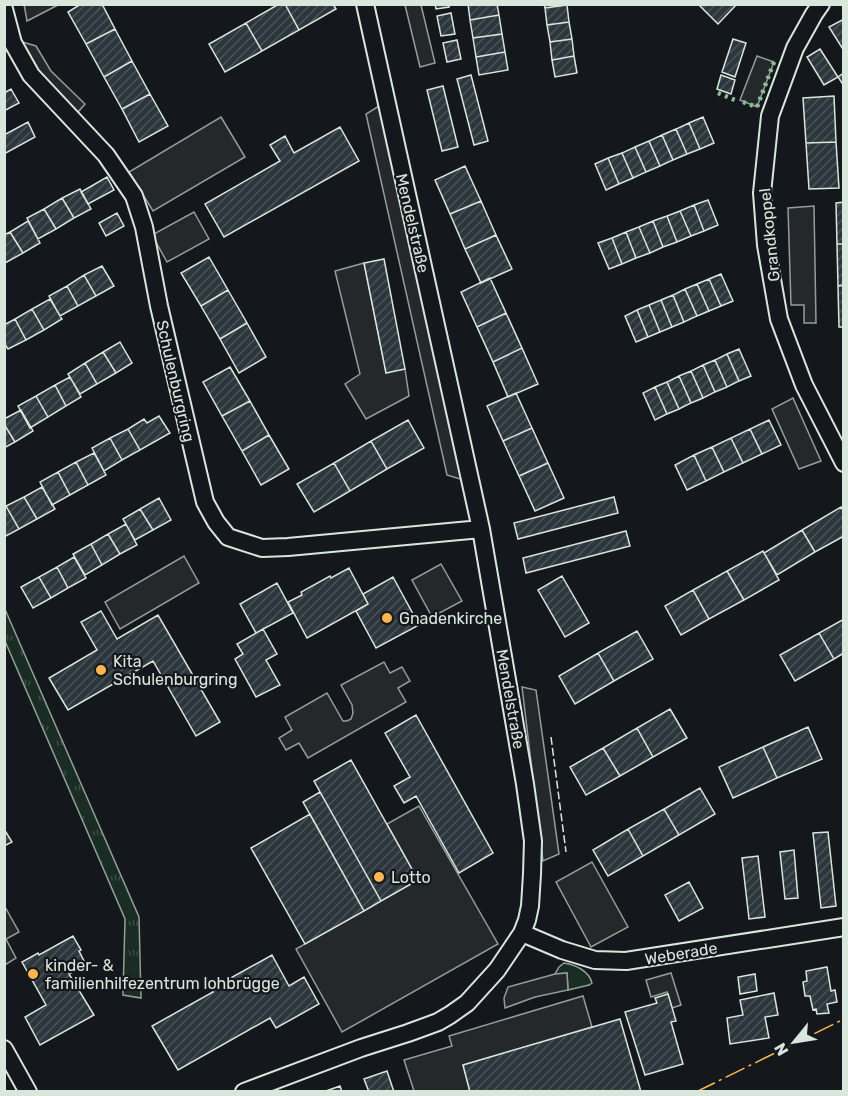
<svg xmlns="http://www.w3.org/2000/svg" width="848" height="1096" font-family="Rubik,sans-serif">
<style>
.grass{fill:#1a2d24;stroke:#939e99;stroke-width:1.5}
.park{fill:url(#park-tufts);stroke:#939e99;stroke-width:1.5}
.parking{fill:#24282b;stroke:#939e99;stroke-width:1.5}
.building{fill:url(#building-hatch);stroke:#d8e6dc;stroke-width:1.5}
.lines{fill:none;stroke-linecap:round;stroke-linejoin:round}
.street-casing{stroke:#d8e6dc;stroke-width:20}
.street{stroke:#14181c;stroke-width:16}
.hedge{stroke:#8ac095;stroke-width:4.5;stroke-dasharray:3 4.5;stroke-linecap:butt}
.fence{stroke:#d8e6dc;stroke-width:1.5;stroke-dasharray:8 3;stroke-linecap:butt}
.power{stroke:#ffb74d;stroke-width:1.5;stroke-dasharray:21 4.5 3 4.5;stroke-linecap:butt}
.poi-dot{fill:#ffb74d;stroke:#14181c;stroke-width:2}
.labels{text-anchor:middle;stroke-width:4.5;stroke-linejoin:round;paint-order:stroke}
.street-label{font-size:16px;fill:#d8e6dc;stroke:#14181c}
.poi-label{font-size:16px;fill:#d8e6dc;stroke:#14181c;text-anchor:start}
</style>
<defs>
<pattern id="park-tufts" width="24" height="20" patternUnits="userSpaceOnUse" patternTransform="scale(1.5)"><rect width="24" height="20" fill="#1a2d24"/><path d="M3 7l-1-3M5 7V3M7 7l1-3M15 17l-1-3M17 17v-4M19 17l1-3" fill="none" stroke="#3b4b43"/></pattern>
<pattern id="building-hatch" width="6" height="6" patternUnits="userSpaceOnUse" patternTransform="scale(1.5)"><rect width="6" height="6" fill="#2c363c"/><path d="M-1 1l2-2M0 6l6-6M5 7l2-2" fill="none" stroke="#4a5358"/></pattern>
</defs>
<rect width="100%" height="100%" fill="#14181c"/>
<path class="grass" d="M564,963C576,965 589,971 592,983L589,985L568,990L567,973L555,974L559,967Z"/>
<path class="park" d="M4,607L139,917L141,998L123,995L125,919L5,641Z"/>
<path class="parking" d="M24,4H58V5L27,21Z
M405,5H421L435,63L420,67Z
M12,39L36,46L51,71L85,104L72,119Z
M757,56L774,62L757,107L740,100Z
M379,106L463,480L447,475L366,114Z
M221,117L245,157L153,211L129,172Z
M814,206L816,323H804V305H791L788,208Z
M194,212L209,239L167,262L152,235Z
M364,263L386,372L405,369L409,396L366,419L345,384L360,374L335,271Z
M793,398L821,461L799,469L772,409Z
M184,556L199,583L120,629L105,602Z
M441,564L462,601L432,617L412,580Z
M384,662L390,673L402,667L410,681L398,688L406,702L308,758L299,743L286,750L279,738L292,730L285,717L327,693L343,721H347L351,719L353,713L352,705L341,685Z
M522,687L536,690L559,854L543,861Z
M419,806L498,944L342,1032L296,949L418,880L387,824Z
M592,862L628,927L591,947L556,882Z
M4,905L19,932L6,939L16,958L5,965Z
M567,973L568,990L535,997L505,1008L504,998L508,987L555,974Z
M671,973L681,1005L672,1008L667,992L651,997L646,980Z
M583,996L592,1027L463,1065L470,1091H414L404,1060L452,1046L449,1036Z"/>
<path class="building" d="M81,4H102L115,29L86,44L68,12Z
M279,4H285L299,30L262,51L246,23Z
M285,4H333L336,9L299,30Z
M435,4H449V7L436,9Z
M468,4H497L499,15L470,20Z
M544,4H566L567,5L545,8Z
M698,4H737L718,24Z
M567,5L569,22L547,25L545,8Z
M451,13L455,34L441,36L437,16Z
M499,15L502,34L473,38L470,20Z
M844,19V51L829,27Z
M569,22L572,39L550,42L547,25Z
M246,23L262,51L225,72L209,44Z
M115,29L132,61L104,77L86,44Z
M502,34L505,52L476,57L473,38Z
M572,39L574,56L552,60L550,42Z
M733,39L746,43L735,77L722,72Z
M457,40L461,59L447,62L443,43Z
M820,49L838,77L824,85L807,57Z
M505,52L508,70L479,75L476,57Z
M574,56L577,73L555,77L552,60Z
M132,61L150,94L122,109L104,77Z
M844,73V86L838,77Z
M471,75L488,141L474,145L457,79Z
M721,75L735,80L731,94L717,89Z
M443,86L458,147L442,151L427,90Z
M11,89L19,103L4,111V93Z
M150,94L168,126L139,142L122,109Z
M834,96L836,142L806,143L803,98Z
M703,117L714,143L700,149L689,123Z
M28,122L35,137L4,154V135Z
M689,123L700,149L687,154L676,129Z
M340,127L359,161L224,237L205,204L280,161L270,145L285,136L294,153Z
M676,129L687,154L673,160L662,135Z
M662,135L673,160L660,166L649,141Z
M649,141L660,166L646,172L635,147Z
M836,142L839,188L809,189L806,143Z
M635,147L646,172L633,178L622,153Z
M622,153L633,178L619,184L608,158Z
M608,158L619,184L606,190L595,164Z
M465,166L481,201L450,214L435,180Z
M107,177L114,190L88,204L81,192Z
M80,189L91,209L74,218L62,198Z
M62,198L74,218L56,229L44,209Z
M708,200L718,225L704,231L694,205Z
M481,201L496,235L465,249L450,214Z
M844,202V244H837L836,203Z
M694,205L704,231L691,236L680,211Z
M44,209L56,229L38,239L27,218Z
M680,211L691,236L677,242L667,216Z
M117,213L124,226L106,236L99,223Z
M667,216L677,242L663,247L653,221Z
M28,221L40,243L23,253L10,232Z
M653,221L663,247L650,253L639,227Z
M639,227L650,253L636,258L626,232Z
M10,232L23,253L5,263L4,235Z
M626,232L636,258L622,264L612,238Z
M496,235L512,269L481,283L465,249Z
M612,238L622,264L609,269L598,243Z
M837,244H844V285L838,286Z
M209,257L228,290L201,306L181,273Z
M384,259L405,369L386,373L364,263Z
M102,266L114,286L96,296L84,275Z
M721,274L733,301L721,306L709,279Z
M84,275L96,296L78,306L67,286Z
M490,278L506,313L477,327L461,292Z
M709,279L721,306L709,311L697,284Z
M697,284L709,311L697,316L685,289Z
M844,285V327H839L838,286Z
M67,286L78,306L60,316L49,296Z
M685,289L697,316L684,322L673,295Z
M228,290L247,323L220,339L201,306Z
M673,295L684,322L672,327L661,300Z
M50,299L62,319L44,330L32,309Z
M661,300L672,327L660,332L649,305Z
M649,305L660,332L648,337L637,310Z
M32,309L44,330L26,340L15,319Z
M637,310L648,337L636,342L625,316Z
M506,313L522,348L493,362L477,327Z
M15,319L26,340L8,349L4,343V325Z
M247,323L266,357L239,373L220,339Z
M120,342L132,363L116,373L103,352Z
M522,348L538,384L508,397L493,362Z
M739,349L751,376L739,381L727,354Z
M103,352L116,373L97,384L85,363Z
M727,354L739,381L727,387L715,360Z
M715,360L727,387L715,392L703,365Z
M85,363L97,384L80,394L68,374Z
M703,365L715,392L703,398L691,371Z
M230,367L250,401L222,416L203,382Z
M691,371L703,398L691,403L679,376Z
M679,376L691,403L679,409L667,382Z
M70,377L81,397L66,406L55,385Z
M667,382L679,409L667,414L655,387Z
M55,385L66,406L48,417L36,396Z
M655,387L667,414L655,420L643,393Z
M516,393L532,428L503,441L487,406Z
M36,396L48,417L30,428L18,406Z
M250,401L269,435L242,451L222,416Z
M21,410L33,431L15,442L4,424V419Z
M159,416L170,433L140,450L128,429L144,419L147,423Z
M408,420L424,448L387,469L371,441Z
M769,420L781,445L762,454L750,429Z
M4,424L15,442L4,448Z
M532,428L548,463L519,476L503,441Z
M128,429L140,450L122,460L110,438Z
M750,429L762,454L743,463L731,438Z
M269,435L289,469L261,485L242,451Z
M110,438L122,460L104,471L92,448Z
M731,438L743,463L724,472L712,447Z
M371,441L387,469L350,491L334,463Z
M712,447L724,472L706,481L694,455Z
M94,453L106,475L88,485L76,462Z
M694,455L706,481L687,490L675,465Z
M76,462L88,485L70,495L58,472Z
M334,463L350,491L314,512L297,484Z
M548,463L564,498L535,511L519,476Z
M58,472L70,495L52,505L40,482Z
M42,487L55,509L37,519L24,497Z
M24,497L37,519L19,529L6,506Z
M614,497L618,513L518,539L514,523Z
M159,498L171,520L153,530L140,509Z
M6,506L19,529L4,537V507Z
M841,507L844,511V536L815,552L802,530Z
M140,509L153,530L135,540L123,519Z
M126,524L137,545L120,554L108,534Z
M802,530L815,552L777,575L764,553Z
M626,531L630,546L526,573L523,558Z
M108,534L120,554L102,565L91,544Z
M91,544L102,565L85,575L73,554Z
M763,551L779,580L744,600L727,571Z
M74,557L86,578L68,588L57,567Z
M57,567L68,588L51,598L39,577Z
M349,568L368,604L307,638L288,602L302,595L301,592L330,576L331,578Z
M727,571L744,600L709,619L693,590Z
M562,576L589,623L565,637L538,590Z
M39,577L51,598L33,608L21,587Z
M393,577L419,625L376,648L356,611L368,604L363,594Z
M277,583L293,613L256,633L240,604Z
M693,590L709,619L681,635L665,606Z
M101,611L117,639L158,615L220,722L196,736L153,661L68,710L49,678L97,650L81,622Z
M844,619V653L834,659L819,633Z
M263,629L277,654L266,660L280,685L256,697L235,659L243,654L237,644Z
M637,631L653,659L614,681L598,653Z
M819,633L834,659L795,681L780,655Z
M598,653L614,681L575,704L559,676Z
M670,709L687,738L653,757L637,728Z
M416,715L493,853L459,873L416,796L404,803L394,786L410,777L385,733Z
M808,727L822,759L777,778L763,747Z
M637,728L653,757L620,776L603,748Z
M763,747L777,778L733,798L719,767Z
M603,748L620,776L586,795L570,767Z
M351,760L418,880L381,901L314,781Z
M700,788L715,814L679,835L664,809Z
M320,792L381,901L364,911L303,802Z
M664,809L679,835L643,856L628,829Z
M310,814L364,911L305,944L251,848Z
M4,829L12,842L4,846Z
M628,829L643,856L608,876L593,850Z
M828,832L836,906L821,908L813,833Z
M794,850L798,898L785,899L780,852Z
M758,856L765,917L749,919L742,858Z
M689,882L703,908L679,921L665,895Z
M73,936L81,950L79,951L86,965L69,974L94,1015L40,1045L25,1017L46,1005L22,962L38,953L39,955Z
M272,955L289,986L304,977L319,1004L276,1028L270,1018L178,1070L152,1026L213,992L211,989Z
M827,967L831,991L835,990L837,1002L827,1004L829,1013L817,1014L816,1009L813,1010L810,996H805L803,982L807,981L806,971Z
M755,974L757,991L740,994L738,977Z
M774,993L778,1015L765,1017L769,1038L730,1044L727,1018L743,1015L740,1000Z
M668,994L676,1021L671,1022L683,1064L645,1075L625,1012L657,1003L655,998Z
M620,1019L641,1092H470L463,1065Z
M387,1071L394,1092H369L364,1079Z
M340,1086L342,1092H323Z"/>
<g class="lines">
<g class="street-casing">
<path id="street" d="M821,4L814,14L795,48L770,116L762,193L766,245L779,319L804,385L844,463
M4,9L13,43L31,75L106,155L134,196L144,227L159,306L205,502L216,522L228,537L262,548L288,547L481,529
M522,933L562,950L595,960L626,961L844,927
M4,1049L28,1092
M244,1092L361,1048L408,1033L438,1022L450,1015L467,1003L497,970L522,933L527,920L530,906L532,874L533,841L525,784L481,529L365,4"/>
</g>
<use href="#street" class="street"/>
<path class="hedge" d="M718,93L735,100
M743,102L757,107L774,62"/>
<path class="fence" d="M551,737L566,852"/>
<path class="power" d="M696,1092L844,1019"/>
</g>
<g class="poi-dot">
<circle cx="387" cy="618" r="6"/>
<circle cx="101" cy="670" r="6"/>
<circle cx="379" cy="877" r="6"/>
<circle cx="33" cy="974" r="6"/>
</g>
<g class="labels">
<g class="street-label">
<text transform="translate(413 223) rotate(77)" y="6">Mendelstraße</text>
<text transform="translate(769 235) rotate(-96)" y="6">Grandkoppel</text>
<text transform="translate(176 381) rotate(77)" y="6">Schulenburgring</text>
<text transform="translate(511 699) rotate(80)" y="6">Mendelstraße</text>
<text transform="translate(681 953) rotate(-9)" y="6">Weberade</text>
</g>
<g class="poi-label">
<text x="399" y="624">Gnadenkirche</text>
<text x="113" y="667">Kita<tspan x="113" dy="18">Schulenburgring</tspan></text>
<text x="391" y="883">Lotto</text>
<text x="45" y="971">kinder- &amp;<tspan x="45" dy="18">familienhilfezentrum lohbrügge</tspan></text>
</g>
</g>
<rect width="848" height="1096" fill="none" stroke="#d8e6dc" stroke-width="12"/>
<g transform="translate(794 1042) rotate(240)" stroke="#14181c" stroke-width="4.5" paint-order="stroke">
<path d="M0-4.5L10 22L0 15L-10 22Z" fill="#d8e6dc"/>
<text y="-9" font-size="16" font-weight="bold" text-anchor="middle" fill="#d8e6dc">N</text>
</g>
</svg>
